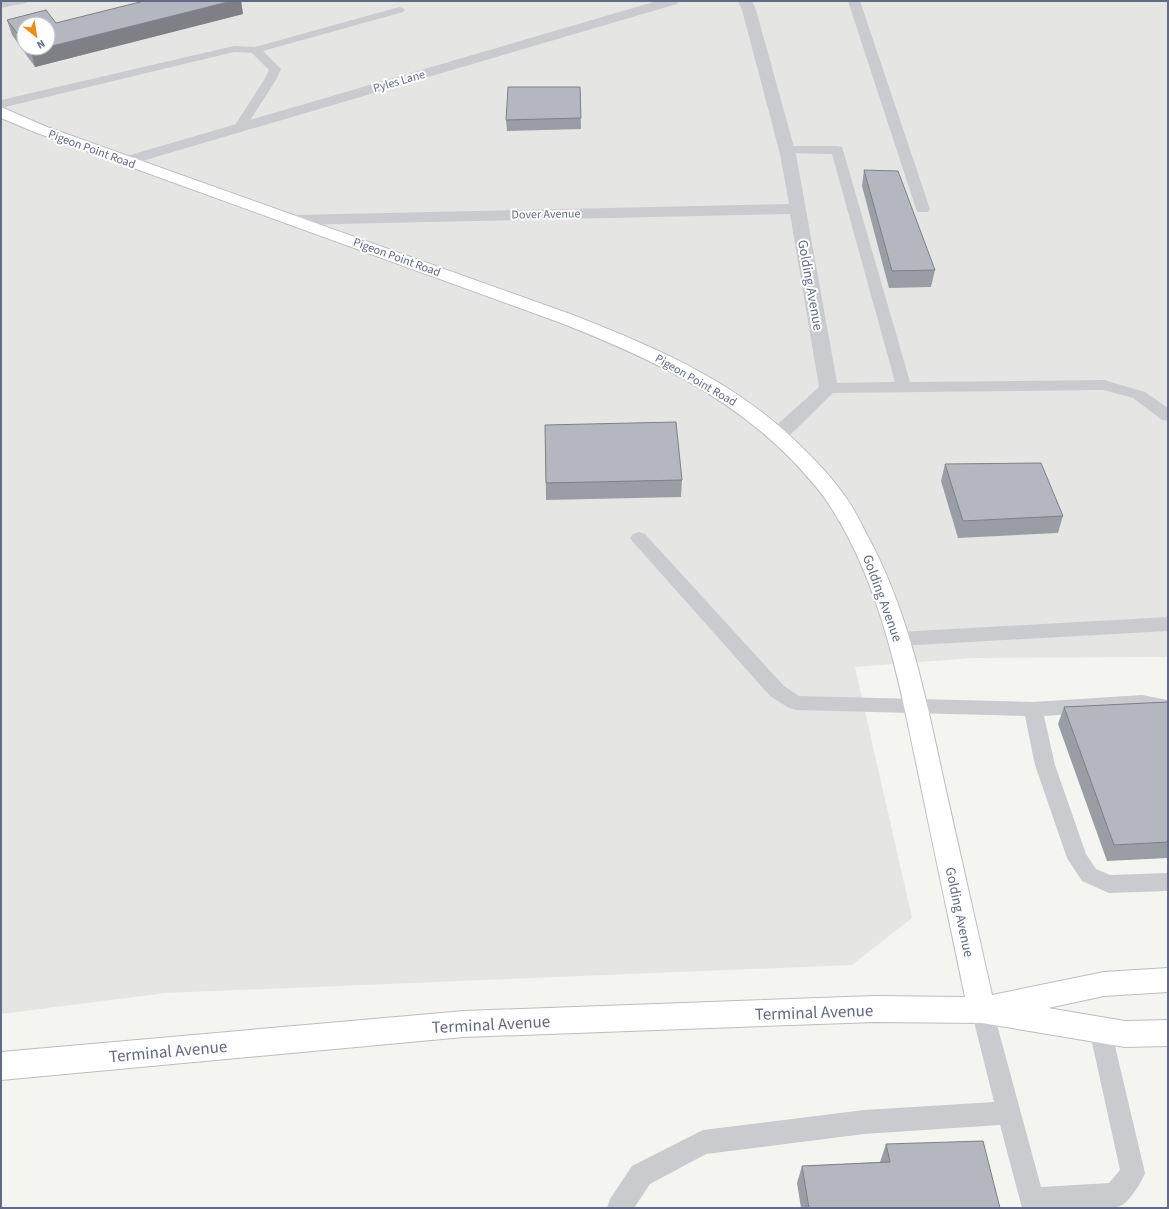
<svg xmlns="http://www.w3.org/2000/svg" width="1169" height="1209" font-family="'Source Sans 3',sans-serif">
<style>
.built{fill:#e5e6e4;fill-rule:evenodd}
.lines{fill:none;stroke-linecap:round;stroke-linejoin:round}
.secondary-casing{stroke:#bbbdc3;stroke-width:2}
.lane{fill:#c9cbcf;fill-rule:evenodd}
.street{fill:#c9cbcf;fill-rule:evenodd}
.secondary{fill:#fff;fill-rule:evenodd}
.wall{fill:#9b9da4;fill-rule:evenodd}
.shaded-wall{fill:#7e8086}
.building{fill:#b4b7bf;stroke:#7e8086}
.labels{text-anchor:middle;stroke-width:4;stroke-linejoin:round;paint-order:stroke}
.far-street-label{font-size:12px;fill:#626a85;stroke:#fff}
.street-label{font-size:14px;fill:#626a85;stroke:#fff}
.near-street-label{font-size:17px;fill:#626a85;stroke:#fff}
</style>
<rect width="100%" height="100%" fill="#f4f5f1"/>
<path class="built" d="M1,1H1168V657L973,658L855,667L912,918L852,965L166,993L1,1014ZM24,24H48V48H24Z"/>
<g class="lines">
<g class="secondary-casing">
<path id="secondary" d="M1,107L47,127L573,315C644,343 714,372 773,421C800,444 827,470 847,499C854,509 860,521 866,533C908,609 925,693 943,777C959,850 976,922 992,995L1104,972L1168,968V992L1104,996L1048,1008L1125,1021L1168,1020V1046L1125,1047L982,1023L875,1022L464,1037L1,1080V1052L464,1011L875,996L965,997C950,924 934,851 919,777C900,686 883,590 832,509C821,491 806,475 792,460C726,393 647,357 561,323L37,133L1,118Z"/>
</g>
<path class="lane" d="M28,1L26,3L1,8V2Z
M848,1H860L930,209L928,212H918L916,209Z
M399,7L403,8L405,10L403,12L263,51L281,69L276,80L243,131H235L233,128L264,80L269,70L252,53L234,52L1,108V100L234,46L255,47Z
M787,146H837L842,147L843,150L910,382L1104,380L1145,392L1168,408V421L1162,420L1133,398L1104,390L829,393L824,391L821,388L824,385L829,383L895,382L832,154L782,153L781,150L782,147Z
M639,532L645,534L784,686L799,696L1033,702L1142,695L1168,700V719L1161,716L1157,712L1142,709L1044,716L1055,765L1086,854L1096,869L1110,875L1168,873V891L1109,893L1082,881L1067,858L1035,765L1025,716L796,710L789,708L770,696L633,542L630,538L633,534Z
M1168,617V631L899,646L892,644L890,639L892,634L899,632Z
M982,1000L990,1003L993,1010L1041,1187L1109,1183L1120,1170L1089,1029L1092,1021L1100,1018L1108,1021L1111,1029L1145,1173C1142,1182 1131,1198 1124,1204C1118,1208 1111,1208 1105,1208H1022L1000,1125L864,1134L706,1154L650,1184L634,1208H607L610,1199L632,1166L703,1130L864,1110L994,1102L971,1010L974,1003Z"/>
<path class="street" d="M657,1H679L677,4L132,164L126,166L120,164L118,161L120,158Z
M738,1H752L756,10L796,154L838,388L784,441L777,442L770,441L767,436L770,431L819,387L790,214L295,225L289,224L287,220L289,216L295,215L789,204L780,154L742,10Z"/>
<use href="#secondary" class="secondary"/>
</g>
<path class="wall" d="M144,1H241L243,14L35,67L12,35L7,20L56,23ZM24,24L48,48H24Z
M580,87L581,129L507,131L506,120Z
M864,170L935,270L931,287L889,288L862,186Z
M545,425L682,480L681,497L546,500Z
M945,464L1063,516L1058,533L958,538L941,481Z
M1168,702V858L1107,861L1058,724L1064,707Z
M886,1144L1000,1208H801L797,1183L802,1166L880,1162Z"/>
<path class="shaded-wall" d="M232,1H241L243,14L35,67L31,51L43,48H48V47Z"/>
<path class="building" d="M144,1H232L48,47V24H24V42L7,20L46,10L56,23Z
M28,48H43L31,51Z
M508,87H580L581,118L506,120Z
M864,170L898,171L935,270L892,271Z
M676,422L682,480L546,483L545,425Z
M1041,463L1063,516L963,521L945,464Z
M1168,702V842L1114,845L1064,707Z
M983,1141L1000,1208H809L802,1166L890,1162L886,1144Z"/>
<g class="labels">
<g class="far-street-label">
<text transform="translate(399 81) rotate(-16)" y="4">Pyles Lane</text>
<text transform="translate(92 149) rotate(20)" y="4">Pigeon Point Road</text>
<text transform="translate(546 214) rotate(-1)" y="4">Dover Avenue</text>
<text transform="translate(397 257) rotate(20)" y="4">Pigeon Point Road</text>
<text transform="translate(696 380) rotate(30)" y="4">Pigeon Point Road</text>
</g>
<g class="street-label">
<text transform="translate(811 285) rotate(80)" y="5">Golding Avenue</text>
<text transform="translate(883 598) rotate(70)" y="5">Golding Avenue</text>
<text transform="translate(960 912) rotate(78)" y="5">Golding Avenue</text>
</g>
<g class="near-street-label">
<text transform="translate(814 1012) rotate(-2)" y="6">Terminal Avenue</text>
<text transform="translate(491 1024) rotate(-3)" y="6">Terminal Avenue</text>
<text transform="translate(168 1051) rotate(-5)" y="6">Terminal Avenue</text>
</g>
</g>
<rect width="1169" height="1209" fill="none" stroke="#626a85" stroke-width="4"/>
<g transform="translate(36 36) rotate(150)"><circle r="19" fill="#ffffff" stroke="#c0c3ce"/>
<path d="M0-3L7 15L0 10L-7 15Z" fill="#f28c15"/>
<text y="-6" font-size="11" font-weight="bold" text-anchor="middle" fill="#626a85">N</text>
</g>
</svg>
